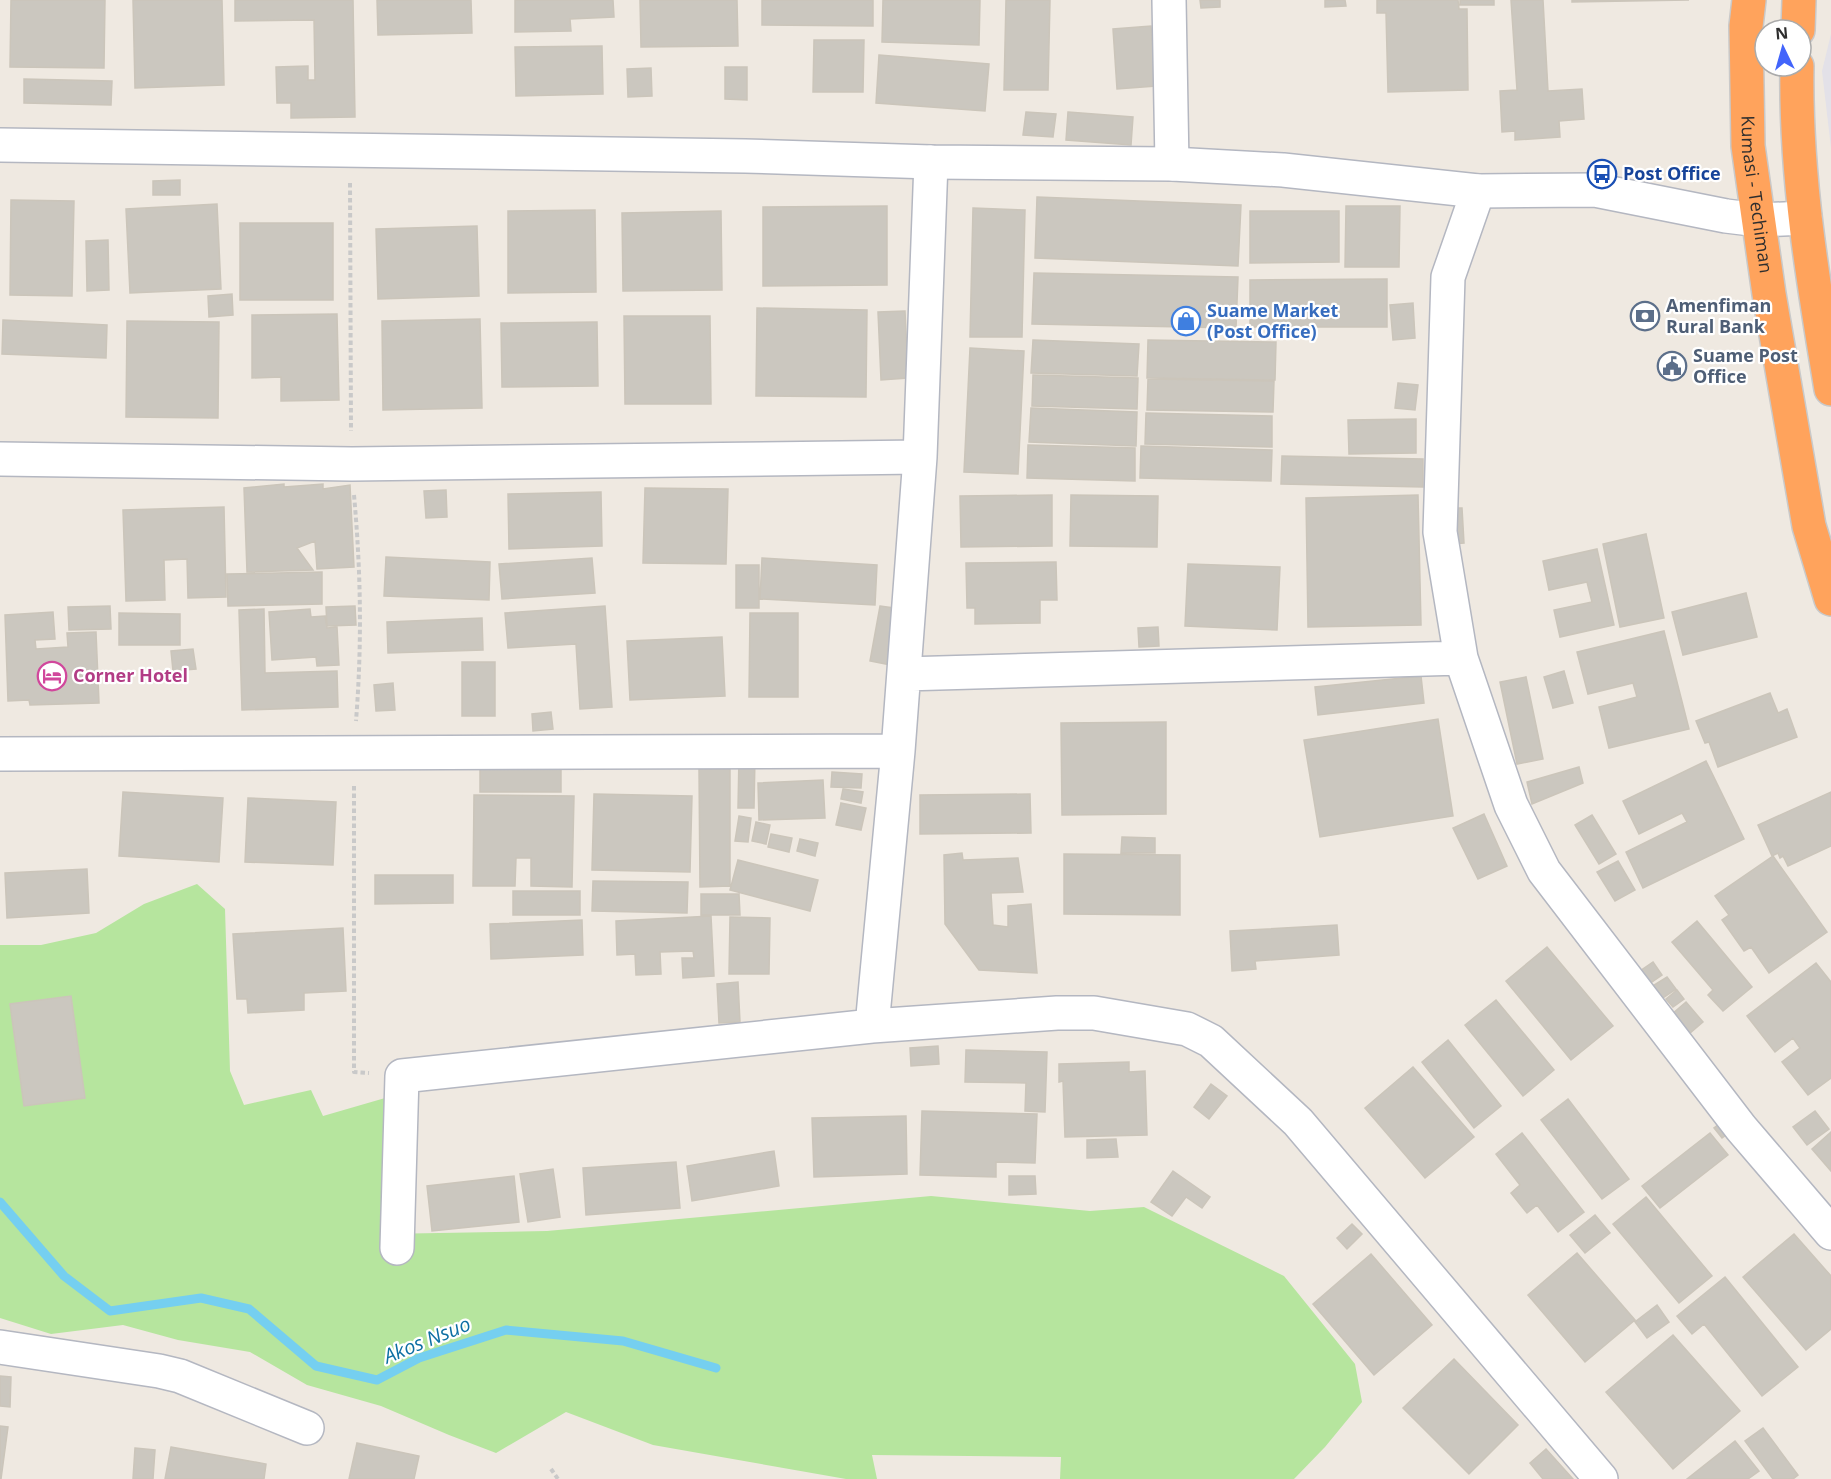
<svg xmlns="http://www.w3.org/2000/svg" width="1831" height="1479" font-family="'Open Sans',sans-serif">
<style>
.industrial{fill:#e3e1e8}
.green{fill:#b6e59e}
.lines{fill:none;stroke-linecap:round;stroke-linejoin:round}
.stream{stroke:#75cff0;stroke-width:9}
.building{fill:#cbc7bf;stroke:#cbc5ba;stroke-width:1.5}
.street-casing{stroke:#b4b7c1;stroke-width:36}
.secondary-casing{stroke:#b4b7c1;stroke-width:36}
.highway-casing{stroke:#c9c9c9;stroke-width:36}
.path{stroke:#c9c9c9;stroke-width:4;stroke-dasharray:4.5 3;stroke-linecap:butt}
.street{stroke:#fff;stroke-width:33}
.secondary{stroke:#fff;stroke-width:33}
.highway{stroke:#ffa35c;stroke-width:33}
.labels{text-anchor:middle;stroke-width:4.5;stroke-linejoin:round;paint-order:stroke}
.transit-label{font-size:18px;font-weight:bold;fill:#164399;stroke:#fff;text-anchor:start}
.street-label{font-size:18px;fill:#2e2e2e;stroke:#fff}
.service-label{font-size:18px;font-weight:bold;fill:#4e5e75;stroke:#fff;text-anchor:start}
.shop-label{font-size:18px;font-weight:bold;fill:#366cbe;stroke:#fff;text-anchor:start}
.hotel-label{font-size:18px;font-weight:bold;fill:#b23c85;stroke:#fff;text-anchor:start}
.water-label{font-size:20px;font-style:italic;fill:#0d6fa3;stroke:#fff}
</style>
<rect width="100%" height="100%" fill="#efe9e1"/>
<path class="industrial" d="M1831,34V148L1822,71Z"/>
<path class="green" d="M197,884L225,909L230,1071L244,1105L311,1090L323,1116L392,1096L383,1234L547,1231L931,1196L1090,1211L1144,1207L1284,1276L1355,1364L1362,1402L1325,1447L1294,1479H1060L1061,1457L872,1455L877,1479H846L653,1445L566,1412L496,1453L449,1435L381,1406L307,1385L250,1352L178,1340L123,1325L51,1334L0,1318V945H41L96,933L144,904Z"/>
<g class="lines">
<path class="stream" d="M0,1202L64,1276L110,1311L201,1298L249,1309L316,1366L377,1380L419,1358L506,1330L623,1341L716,1368"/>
</g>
<path class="building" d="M11,0H105L104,68L10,67Z
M133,0H222L224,85L135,88Z
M235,0H353L355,117L291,118V103H277L276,67L308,66V80H315L314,20L235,21Z
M377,0H471L472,33L378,35Z
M515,0H613L614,17L570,19L571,31L515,32Z
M640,0H737L738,46L641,47Z
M762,0H873V26L762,25Z
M883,0H980L979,45L882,42Z
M1006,0H1050L1048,90H1004Z
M1200,0H1220V7L1201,8Z
M1325,0H1345L1346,6L1325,7Z
M1377,0H1458L1459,9H1467L1468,90L1388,92L1386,13H1377Z
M1460,0H1494V5H1460Z
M1511,0H1543L1548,91L1582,89L1584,119L1559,121L1560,137L1515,140V131L1502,132L1500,91L1517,90Z
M1572,0H1689L1572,2Z
M1151,26L1156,86L1117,89L1113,29Z
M814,40H864L863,92H813Z
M602,46L603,94L516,96L515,47Z
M879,55L989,64L985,111L876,103Z
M725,67H747V100L725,99Z
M651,68L652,96L628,97L627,69Z
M24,79L112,81L111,105L24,103Z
M1026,112L1056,114L1053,137L1023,135Z
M1068,112L1133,117L1131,145L1066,140Z
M180,180V195H153V181Z
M1037,197L1241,205L1238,266L1035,258Z
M11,200L74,201L72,296L10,295Z
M217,204L221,289L130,293L126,209Z
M887,206V285L763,286V207Z
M1346,206H1400L1399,267H1345Z
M973,208L1025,210L1022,337H970Z
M595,210L596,292L508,293V211Z
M721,211L722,290L623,291L622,213Z
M1250,211H1339V262L1250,263Z
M240,223H333V300H240Z
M477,226L479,296L378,299L376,229Z
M108,240L109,290L87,291L86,241Z
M1034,273L1238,277L1236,328L1032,324Z
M1387,279V327H1250V280Z
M232,294L233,315L209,317L208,296Z
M1413,303L1415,338L1393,340L1390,305Z
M757,308L867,310L866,397L756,396Z
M905,311L908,378L881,380L878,312Z
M337,314L339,400L281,401V377L252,378V315Z
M624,316H710L711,404H625Z
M480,319L482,408L383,410L382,321Z
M3,320L107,325L106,358L2,354Z
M127,321L219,322L218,418L126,417Z
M597,322L598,386L502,387L501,323Z
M1033,340L1139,344L1137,376L1031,373Z
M1148,340L1276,342L1275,380L1147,378Z
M970,348L1024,351L1018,474L964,472Z
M1033,375L1138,378L1137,409L1032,406Z
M1148,379L1274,381L1273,412L1147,410Z
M1398,383L1418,385L1415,410L1395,408Z
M1031,408L1137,412L1136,446L1029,442Z
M1146,413L1272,416V447L1145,444Z
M1416,419V453L1349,454L1348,420Z
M1028,445L1135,448V481L1027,478Z
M1141,446L1272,450L1271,481L1140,478Z
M1282,456L1423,459V487L1281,484Z
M284,484V487L323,484V489L350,485L354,567L317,569L315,541L297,548L313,570L247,572L244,488Z
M645,488L728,489L726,564L643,563Z
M446,490L447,517L426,518L424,491Z
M601,492L602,546L509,549L508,494Z
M1052,495V546L961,547L960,496Z
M1071,495L1158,496L1157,547L1070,546Z
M1418,495L1421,625L1308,627L1306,498Z
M224,507L226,597L188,598L187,559L164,560L165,600L126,601L123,510Z
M1451,508H1462L1464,543L1452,544Z
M1646,534L1664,618L1620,627L1603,544Z
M1597,549L1614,625L1560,637L1554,610L1592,602L1587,582L1549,590L1543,561Z
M386,557L490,562L489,600L384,596Z
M592,558L595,593L502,599L499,564Z
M762,558L877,565L875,605L760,599Z
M1056,562L1057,600H1040V623L975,624V608H967L966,563Z
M1188,564L1280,567L1277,630L1185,626Z
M736,565H759V608H736Z
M322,572V604L228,606L227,574Z
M1746,593L1757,637L1683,655L1672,612Z
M110,606L111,629L69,630L68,607Z
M355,606L356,625L327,626L326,607Z
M605,606L612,707L580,709L576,644L508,648L505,613Z
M880,606L901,609L891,665L870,661Z
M264,609L265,673L337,671L338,707L242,710L239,610Z
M310,609L311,617L325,616L327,628L337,627L339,665L317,666L316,657L272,660L269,612Z
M53,612L55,639L35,640L36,649L68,647L67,633L96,632L99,703L30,705L29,700L8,701L5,615Z
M119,613L180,614V645H119Z
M750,613H798V697H749Z
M482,618L483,650L388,653L387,622Z
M1158,627L1159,646L1139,647L1138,628Z
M1664,631L1689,729L1609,748L1599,707L1637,697L1633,683L1588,694L1577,652Z
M722,637L725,696L630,700L627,641Z
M193,649L196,669L173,671L171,651Z
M462,662H495V716H462Z
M1564,671L1573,703L1553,708L1544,677Z
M1421,676L1424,703L1318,715L1315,687Z
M1526,677L1543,759L1517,764L1500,682Z
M393,683L395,710L376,711L374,685Z
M1770,693L1778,713L1787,709L1797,737L1718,767L1709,742L1705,743L1696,721Z
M551,712L553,729L533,731L532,714Z
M1438,719L1453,816L1320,837L1304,740Z
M1166,722V814L1062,815L1061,723Z
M739,757H755L754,808H738Z
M1706,761L1744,839L1643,888L1626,852L1687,822L1682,813L1639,834L1623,801Z
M1579,767L1583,783L1532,804L1527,782Z
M480,769H561V792H480Z
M699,769H730V886L700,887Z
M832,772L862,774L861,788L831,787Z
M823,780L825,818L759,820L758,783Z
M843,789L863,792L861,803L841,799Z
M123,792L223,798L219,862L119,856Z
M1831,792V846L1788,866L1783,856L1780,858L1778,853L1772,856L1758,825Z
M594,794L692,796L690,872L592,870Z
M1030,794L1031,833L920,834V795Z
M474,795L574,796L572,887L531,886V858H516L515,886H473Z
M248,798L336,802L333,865L245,862Z
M841,803L866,808L861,830L836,825Z
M1484,814L1507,866L1478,879L1453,828Z
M1592,815L1616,854L1599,864L1575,825Z
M739,816L751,818L748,842L735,841Z
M756,822L770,825L766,844L752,841Z
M771,834L792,838L789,852L768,847Z
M1122,837L1155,838V853H1121Z
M800,839L818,843L815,856L797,851Z
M962,853L963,860L1018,858L1023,892L991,893L993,925L1008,927V906L1031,904L1037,973L979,970L945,924L944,855Z
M1064,854L1180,855V915L1064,914Z
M1773,856L1827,932L1769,973L1751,947L1744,951L1722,920L1729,915L1715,896Z
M738,860L818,880L810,911L730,890Z
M1618,861L1635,890L1615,901L1597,872Z
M87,869L89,913L7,918L5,873Z
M375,875H453V903L375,904Z
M593,881L688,882L687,913L592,911Z
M513,891H580V915H513Z
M701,894H739L740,915H701Z
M711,916L714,976L683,978L682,958H694L693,951L660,952L661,974L636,975L635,954L617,955L616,921Z
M730,917L770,918L769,974H729Z
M582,920L583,955L491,959L490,924Z
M1697,921L1752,987L1723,1011L1708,995L1713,990L1672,942Z
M1337,925L1339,955L1255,961L1256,969L1232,971L1230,931Z
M343,928L346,991L304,993V1010L248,1013L247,999H237L233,934Z
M1547,947L1613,1026L1571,1060L1506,981Z
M1653,962L1662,975L1649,984L1640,971Z
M1816,963L1831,982V1078L1808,1095L1782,1062L1800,1048L1793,1038L1775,1052L1747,1016Z
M1667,977L1676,989L1660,1000L1651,987Z
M738,982L740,1022L719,1023L717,984Z
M1677,990L1684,999L1673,1007L1666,999Z
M71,996L85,1098L24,1106L10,1004Z
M1496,1000L1554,1070L1523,1096L1465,1025Z
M1686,1002L1703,1022L1689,1034L1672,1014Z
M1448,1040L1501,1106L1474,1128L1422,1062Z
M938,1046L939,1064L911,1066L910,1048Z
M966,1050L1047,1052L1045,1112L1025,1111L1026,1083L965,1082Z
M1129,1062V1072L1145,1071L1147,1135L1065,1137L1063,1081L1059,1082V1064Z
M1413,1067L1474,1137L1425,1178L1365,1108Z
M1211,1084L1227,1096L1209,1119L1194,1107Z
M1568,1099L1629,1179L1602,1199L1541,1120Z
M922,1111L1037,1114L1035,1163L996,1162V1177L920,1175Z
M1815,1111L1829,1129L1807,1145L1793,1127Z
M906,1116L907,1174L814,1177L812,1118Z
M1722,1122L1730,1132L1722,1138L1714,1128Z
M1831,1132V1171L1812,1149Z
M1522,1133L1584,1212L1558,1232L1537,1205L1527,1213L1511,1193L1520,1185L1496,1154Z
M1710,1133L1728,1155L1660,1208L1642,1186Z
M1116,1139L1118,1157L1087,1158V1140Z
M774,1151L779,1186L692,1201L687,1166Z
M676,1162L680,1208L586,1215L583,1168Z
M553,1169L560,1217L528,1222L520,1174Z
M1173,1171L1210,1197L1202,1208L1186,1197L1172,1216L1151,1202Z
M514,1176L519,1222L432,1231L427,1186Z
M1009,1176H1035L1036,1194L1009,1195Z
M1646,1197L1712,1276L1679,1303L1613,1224Z
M1595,1215L1610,1233L1585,1253L1570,1235Z
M1352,1224L1362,1234L1347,1249L1337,1238Z
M1794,1234L1831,1276V1329L1806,1350L1743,1277Z
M1577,1253L1635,1320L1585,1362L1528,1295Z
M1371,1254L1432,1325L1374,1375L1313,1304Z
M1725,1277L1798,1367L1762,1396L1704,1324L1692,1334L1677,1316Z
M1657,1305L1669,1322L1647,1338L1635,1322Z
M1673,1335L1740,1411L1673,1469L1606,1392Z
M1454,1359L1518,1425L1469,1474L1403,1408Z
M0,1376L11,1377L10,1407L0,1406Z
M0,1426L8,1427L1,1479H0Z
M1763,1428L1798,1475L1793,1479H1773L1745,1441Z
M1735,1441L1759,1471L1748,1479H1687Z
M357,1443L419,1456L414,1479H349Z
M171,1447L266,1464L264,1479H165Z
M135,1448L155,1450L153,1479H133Z
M1546,1449L1573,1479H1543L1530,1463Z"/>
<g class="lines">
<g class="street-casing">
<path id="street" d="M1169,0L1172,164
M1478,191L1448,277L1440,532L1461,658L1511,805L1544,871L1741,1128L1831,1233
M0,459L352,464L920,457
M904,674L1461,658
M0,754L898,751
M872,1026L898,751L920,457L931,162
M397,1248L402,1076L872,1026L1057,1013H1094L1187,1029L1211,1041L1298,1122L1601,1479
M0,1347L159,1371L180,1376L307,1428"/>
</g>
<g class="secondary-casing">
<path id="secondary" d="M0,145L745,156L931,162L1172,164L1283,170L1478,191L1595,190L1726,216L1759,220L1805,218"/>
</g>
<g class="highway-casing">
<g id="highway">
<path id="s1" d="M1749,0L1746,26L1748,146L1769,294L1809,526L1831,599"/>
<path d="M1798,30L1799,0"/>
<path d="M1797,66C1795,175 1813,282 1831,389"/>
</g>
</g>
<path class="path" d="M350,183L351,431
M354,495C361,573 362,644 356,721
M354,786V1072L369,1073
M551,1469L558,1479"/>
<use href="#street" class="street"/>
<use href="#secondary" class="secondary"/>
<use href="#highway" class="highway"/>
</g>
<defs>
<g id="bus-ring" transform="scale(1.5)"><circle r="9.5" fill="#fff" stroke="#1a4fb4" stroke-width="1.5"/><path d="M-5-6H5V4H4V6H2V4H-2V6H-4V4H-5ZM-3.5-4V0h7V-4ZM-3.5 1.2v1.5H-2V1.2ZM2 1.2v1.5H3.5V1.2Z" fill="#1a4fb4"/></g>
<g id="bank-ring" transform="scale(1.5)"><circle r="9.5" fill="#fff" stroke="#5c6f8a" stroke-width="1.5"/><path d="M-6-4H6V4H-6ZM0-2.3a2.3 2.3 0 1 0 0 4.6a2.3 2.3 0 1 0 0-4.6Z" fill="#5c6f8a"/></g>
<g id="shop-ring" transform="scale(1.5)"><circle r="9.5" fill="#fff" stroke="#3f7fe0" stroke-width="1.5"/><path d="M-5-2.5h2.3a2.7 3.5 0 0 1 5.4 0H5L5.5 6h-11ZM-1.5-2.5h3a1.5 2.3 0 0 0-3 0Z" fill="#3f7fe0"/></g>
<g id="civic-ring" transform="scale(1.5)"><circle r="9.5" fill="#fff" stroke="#5c6f8a" stroke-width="1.5"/><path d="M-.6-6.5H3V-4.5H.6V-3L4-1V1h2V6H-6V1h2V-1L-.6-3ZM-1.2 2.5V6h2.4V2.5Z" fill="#5c6f8a"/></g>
<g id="hotel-ring" transform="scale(1.5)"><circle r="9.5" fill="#fff" stroke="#d1479c" stroke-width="1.5"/><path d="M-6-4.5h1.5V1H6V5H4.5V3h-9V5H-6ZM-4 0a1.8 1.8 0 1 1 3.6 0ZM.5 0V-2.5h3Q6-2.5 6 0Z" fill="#d1479c"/></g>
</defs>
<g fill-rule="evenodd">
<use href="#bus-ring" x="1602" y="174"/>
<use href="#bank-ring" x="1645" y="316"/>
<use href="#shop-ring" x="1186" y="321"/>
<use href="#civic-ring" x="1672" y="366"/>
<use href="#hotel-ring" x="52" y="676"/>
</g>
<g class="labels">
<g class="transit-label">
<text x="1623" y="180">Post Office</text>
</g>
<g class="street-label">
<text dy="6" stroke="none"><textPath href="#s1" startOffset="195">Kumasi - Techiman</textPath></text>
</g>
<g class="service-label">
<text x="1666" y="312">Amenfiman<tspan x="1666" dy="21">Rural Bank</tspan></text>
<text x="1693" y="362">Suame Post<tspan x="1693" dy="21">Office</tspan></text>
</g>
<g class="shop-label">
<text x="1207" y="317">Suame Market<tspan x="1207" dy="21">(Post Office)</tspan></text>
</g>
<g class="hotel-label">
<text x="73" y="682">Corner Hotel</text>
</g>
<g class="water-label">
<text transform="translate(427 1340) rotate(-22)" y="7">Akos Nsuo</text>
</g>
</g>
<g transform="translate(1783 48) rotate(355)"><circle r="28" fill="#ffffff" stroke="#ababab" stroke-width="1.5"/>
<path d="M0-4.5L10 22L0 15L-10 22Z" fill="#4264fb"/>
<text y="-9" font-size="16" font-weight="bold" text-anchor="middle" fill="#2e2e2e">N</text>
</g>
</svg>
